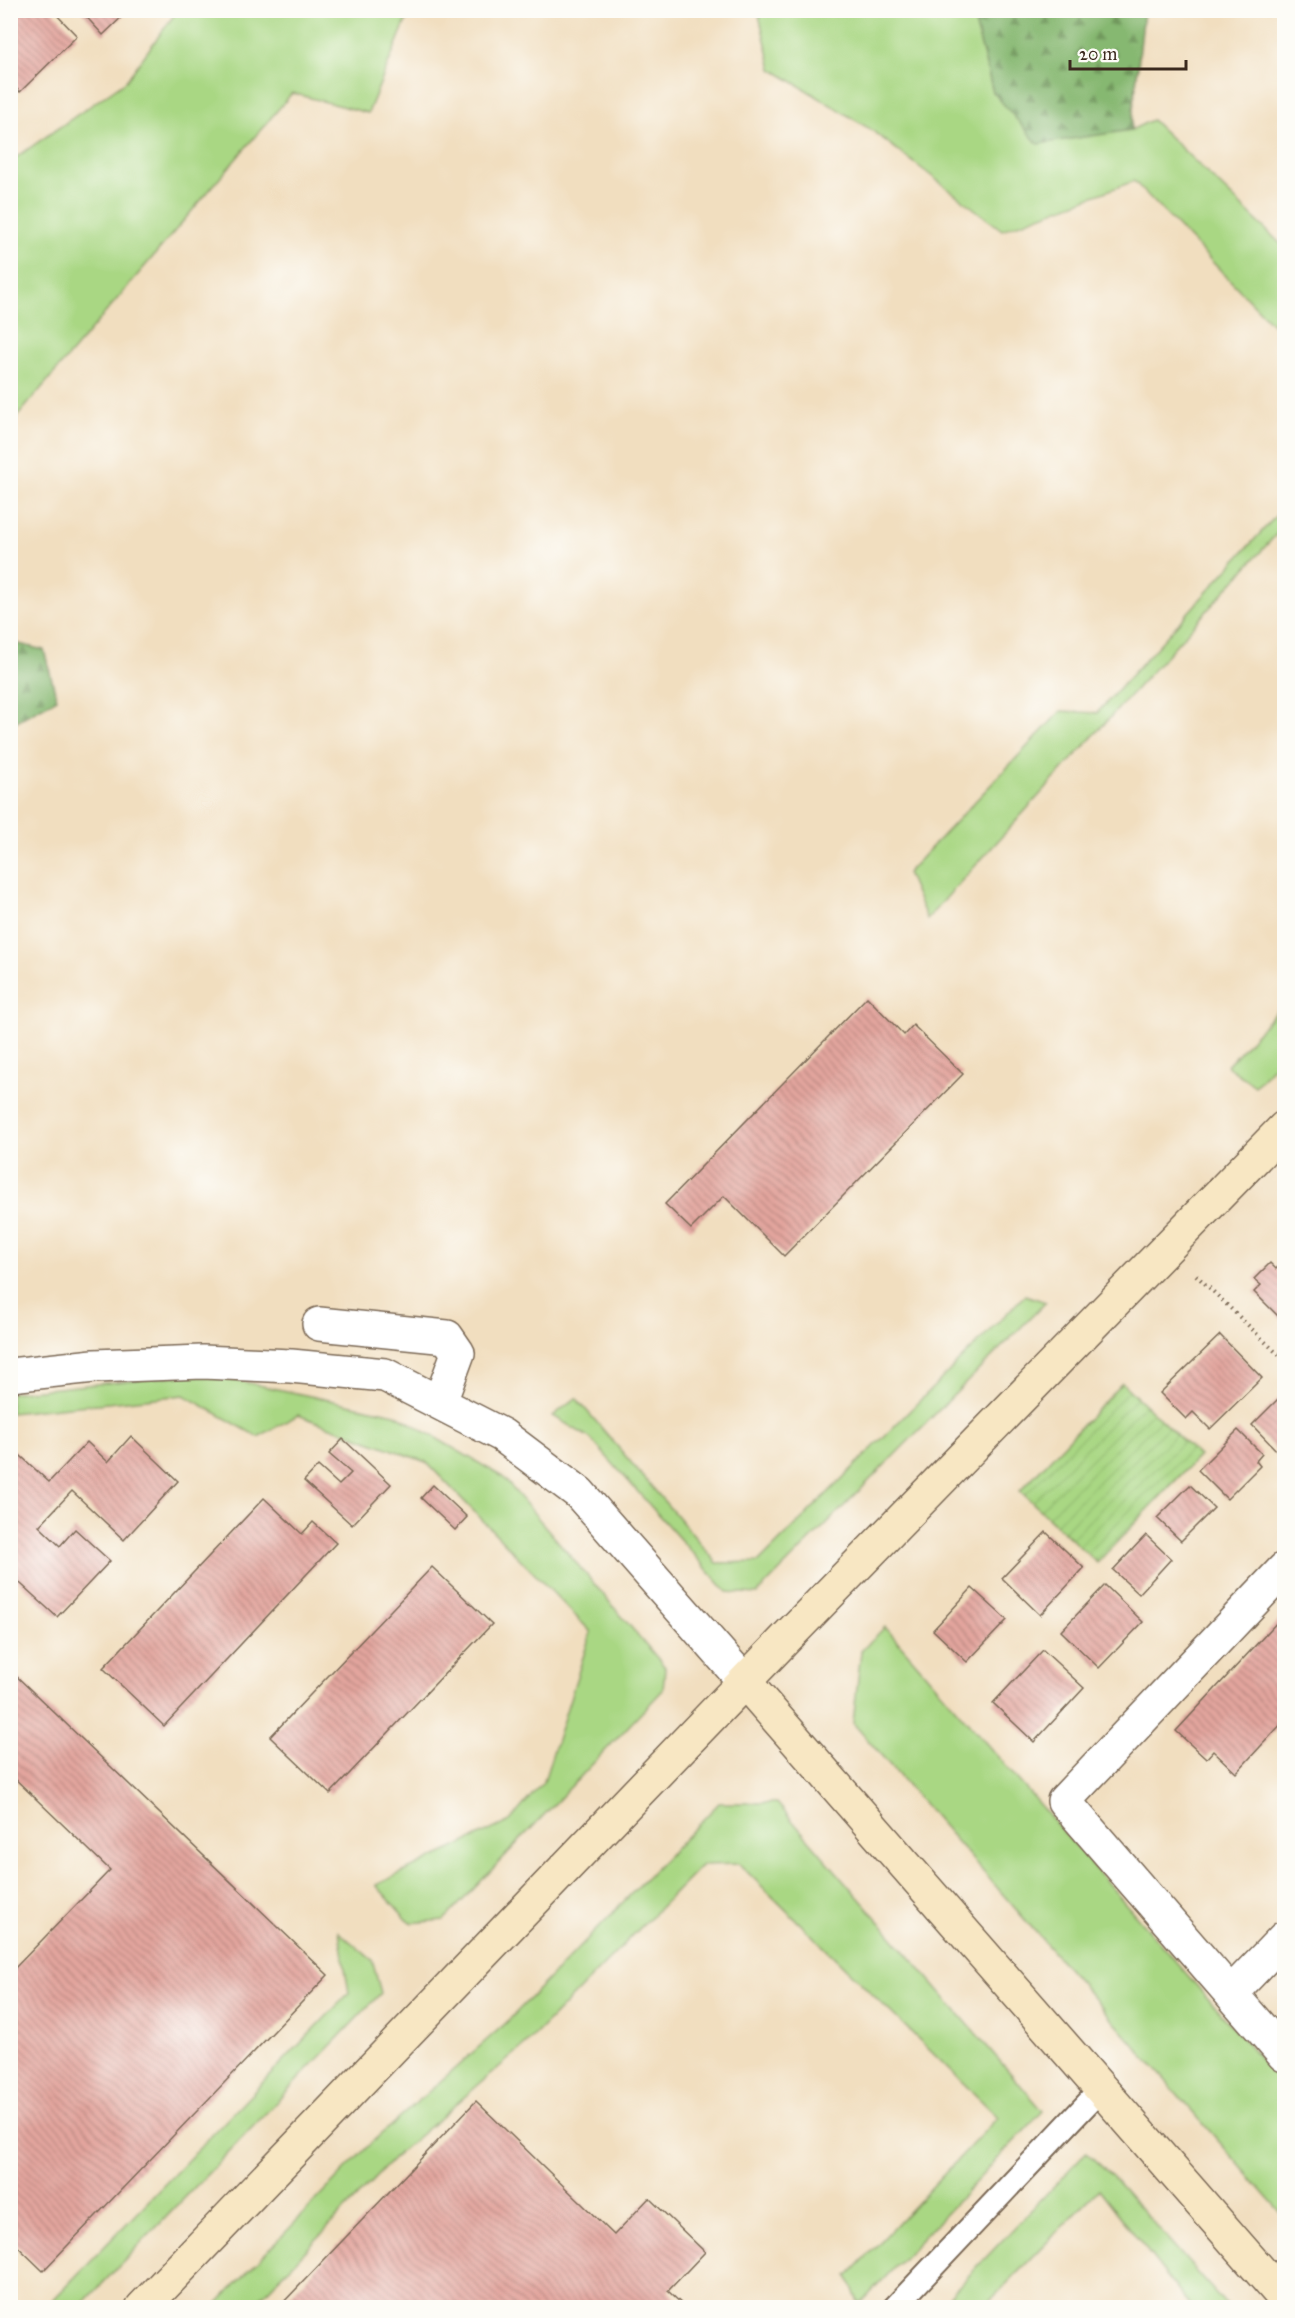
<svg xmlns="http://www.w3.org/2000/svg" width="1295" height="2318" font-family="'IM FELL Great Primer',serif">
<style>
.grass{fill:#a9d783;stroke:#728050;stroke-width:1.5}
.forest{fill:url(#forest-firs);stroke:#607148;stroke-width:1.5}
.garden{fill:url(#garden-furrows);stroke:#728050;stroke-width:1.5}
.building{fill:url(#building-back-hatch)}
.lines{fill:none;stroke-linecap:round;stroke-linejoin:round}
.lane-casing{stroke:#7b6956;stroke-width:26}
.street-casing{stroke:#7b6956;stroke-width:36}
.secondary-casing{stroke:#7b6956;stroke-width:36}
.path{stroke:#7b6956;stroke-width:4;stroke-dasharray:1.5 4.5;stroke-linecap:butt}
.lane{stroke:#fff;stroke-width:22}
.street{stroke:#fff;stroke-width:33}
.secondary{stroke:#f8e7c3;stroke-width:33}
</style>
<defs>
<pattern id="forest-firs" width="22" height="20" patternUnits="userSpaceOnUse" patternTransform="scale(1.5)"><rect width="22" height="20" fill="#86b871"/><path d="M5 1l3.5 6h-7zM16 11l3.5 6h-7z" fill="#6f965c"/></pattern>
<pattern id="garden-furrows" width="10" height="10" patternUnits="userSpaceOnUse" patternTransform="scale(1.5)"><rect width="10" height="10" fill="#a9d783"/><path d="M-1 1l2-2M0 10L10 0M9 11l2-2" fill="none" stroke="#92b971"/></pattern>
<pattern id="building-back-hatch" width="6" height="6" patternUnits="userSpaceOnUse" patternTransform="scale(1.5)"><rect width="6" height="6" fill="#e3a59e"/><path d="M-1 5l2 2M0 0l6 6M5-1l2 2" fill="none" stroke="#b98780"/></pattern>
</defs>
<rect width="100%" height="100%" fill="#fdfcf7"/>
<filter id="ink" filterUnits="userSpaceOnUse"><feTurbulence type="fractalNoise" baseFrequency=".0167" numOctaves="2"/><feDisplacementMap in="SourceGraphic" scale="12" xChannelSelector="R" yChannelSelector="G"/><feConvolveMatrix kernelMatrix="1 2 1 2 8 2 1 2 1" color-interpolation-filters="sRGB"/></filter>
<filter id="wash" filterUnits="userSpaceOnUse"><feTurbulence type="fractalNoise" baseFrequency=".008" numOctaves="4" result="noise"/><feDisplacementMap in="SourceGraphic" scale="24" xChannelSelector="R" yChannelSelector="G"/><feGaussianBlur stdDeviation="1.35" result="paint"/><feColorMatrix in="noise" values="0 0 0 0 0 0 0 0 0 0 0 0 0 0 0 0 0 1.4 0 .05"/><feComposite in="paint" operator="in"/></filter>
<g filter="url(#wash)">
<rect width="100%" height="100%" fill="#f1debf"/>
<path class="grass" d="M177,11H410L368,113L292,93L11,424V161L126,81Z
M758,11H972L993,92L1131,130L1152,120L1284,247V336L1134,181L1002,230L870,129L772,69Z
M1284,507V526L927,919L907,873L1061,711L1097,713Z
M1284,1003V1056L1255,1086L1227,1066Z
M1025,1295L1046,1302L757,1594L727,1592L590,1438L553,1416L576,1398L717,1563L759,1562Z
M202,1373L395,1414L503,1477L665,1667L663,1690L444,1920L410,1923L376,1885L510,1821L544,1781L591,1632L426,1462L298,1415L258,1437L184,1395L11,1413L10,1393Z
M885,1627L1284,2086V2216L853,1723L861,1651Z
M719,1803H777L1043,2111L859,2305L848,2276L998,2117L739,1864L702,1865L526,2044L399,2153L252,2307H214L371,2143L507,2022Z
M339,1932L372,1960L381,1993L80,2307H46L349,1993Z
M1086,2152L1112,2176L1228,2307H1191L1099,2189L984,2307H939Z"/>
<path class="forest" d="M972,11H1144L1131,130L1038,144L993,92Z
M11,642L44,650L57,699L11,724Z"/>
<path class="garden" d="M1122,1383L1199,1456L1097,1563L1020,1491Z"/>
<g id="blocks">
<path class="building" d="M10,10H52L77,36L20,92L10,82Z
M80,10H129L103,35Z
M867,997L904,1035L913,1025L963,1074L784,1256L724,1196L691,1229L665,1204Z
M1284,1261V1322L1254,1292L1261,1285L1254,1279L1270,1263L1276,1269Z
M1220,1335L1262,1378L1210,1429L1193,1412L1186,1419L1160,1393Z
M1284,1393V1448L1279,1453L1252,1425Z
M1238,1430L1262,1454L1256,1461L1260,1466L1227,1499L1198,1470Z
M131,1436L178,1481L124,1540L72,1491L39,1526L60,1546L75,1529L110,1561L57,1617L10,1574V1446L49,1482L87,1442L108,1462Z
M343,1439L391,1484L352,1525L304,1481L318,1466L339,1485L351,1473L329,1454Z
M433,1485L467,1517L455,1530L421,1498Z
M1190,1485L1214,1508L1181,1541L1157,1518Z
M264,1498L302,1534L313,1522L336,1543L164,1726L103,1668Z
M1046,1532L1084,1568L1040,1615L1002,1578Z
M1146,1535L1171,1559L1139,1594L1113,1570Z
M432,1567L492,1624L330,1794L270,1737Z
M1105,1585L1143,1622L1099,1668L1061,1631Z
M972,1588L1007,1620L967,1662L933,1630Z
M1280,1619L1284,1623V1721L1236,1773L1213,1751L1206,1759L1176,1731Z
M1043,1650L1084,1688L1034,1742L993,1703Z
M10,1670L328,1975L43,2271L10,2239V1973L110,1870L10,1774Z
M476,2101L614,2235L649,2198L705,2252L668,2291L686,2308H278Z"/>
</g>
</g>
<g filter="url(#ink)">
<use href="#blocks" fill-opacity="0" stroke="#7b6956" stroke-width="1.5"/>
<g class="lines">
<g class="lane-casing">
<path id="lane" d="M894,2308L1101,2089"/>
</g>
<g class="street-casing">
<path id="street" d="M319,1324L447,1337L458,1353L440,1402
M10,1375L94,1366L203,1362L291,1366L385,1375L502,1435L579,1493L745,1682
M1284,1569L1064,1801L1284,2055
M1231,1993L1284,1938"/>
</g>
<g class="secondary-casing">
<path id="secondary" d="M745,1682L1284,2298
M142,2308L794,1630L1284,1128"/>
</g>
<path class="path" d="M1196,1275L1284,1360"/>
<use href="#lane" class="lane"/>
<use href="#street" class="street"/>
<use href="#secondary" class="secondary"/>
</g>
</g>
<rect width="1295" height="2318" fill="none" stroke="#fdfcf7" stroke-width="36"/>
<path d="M1070 60v9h116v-9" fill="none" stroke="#3b2a1e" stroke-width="3"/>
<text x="1079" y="60" font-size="18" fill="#3b2a1e" stroke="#fdfcf7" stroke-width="4.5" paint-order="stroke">20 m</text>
</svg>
